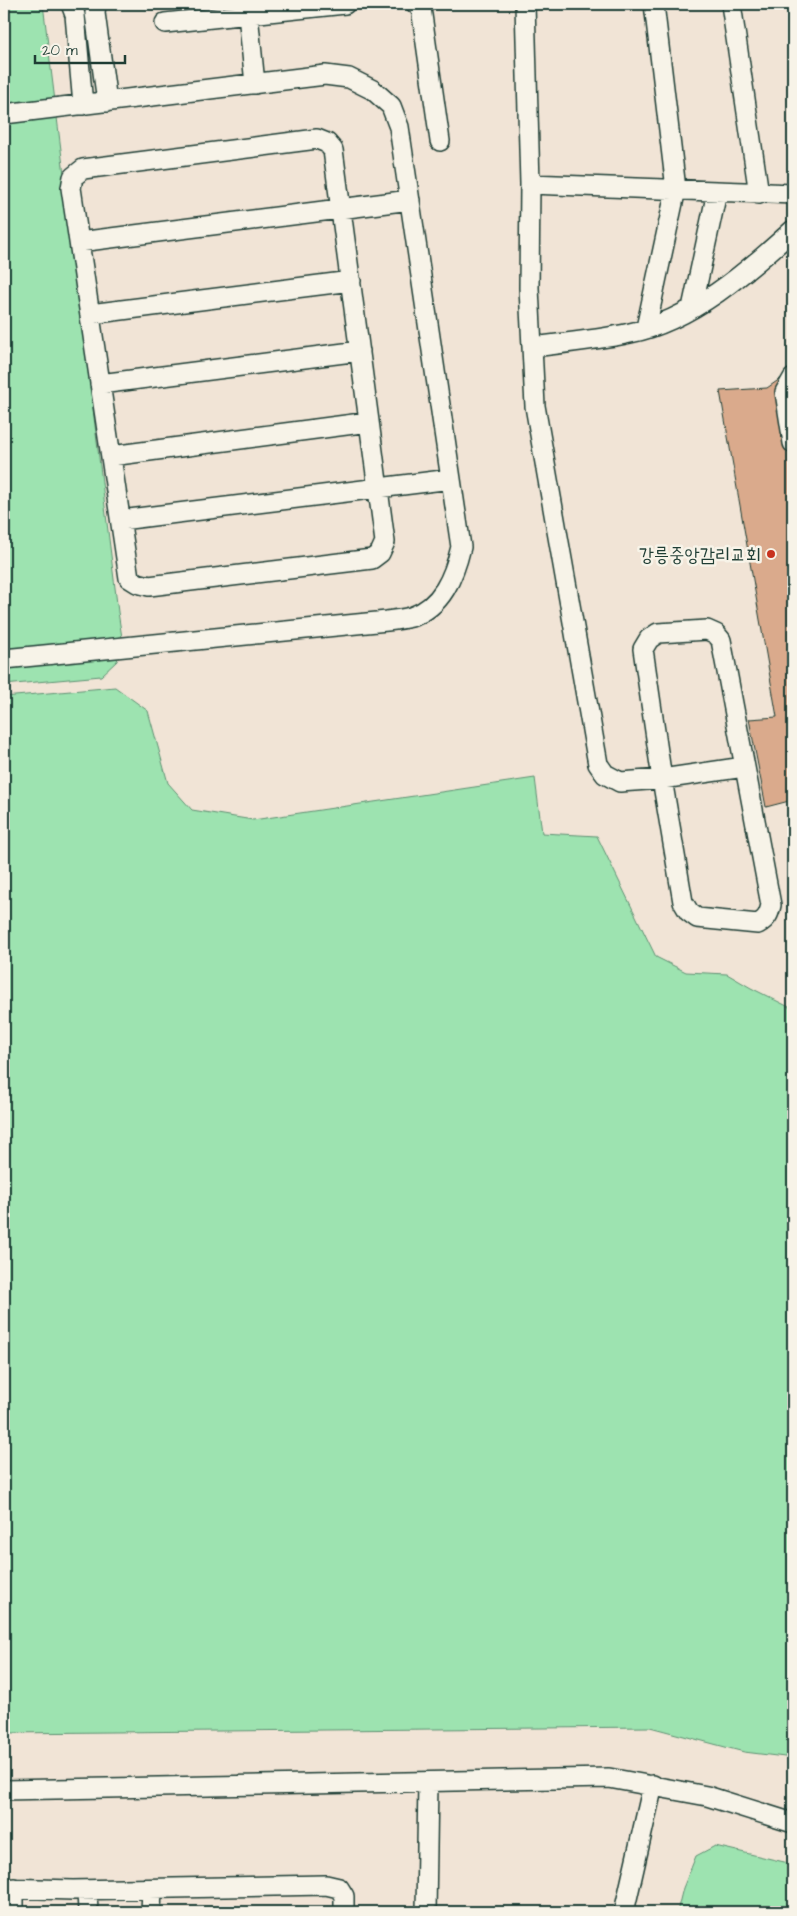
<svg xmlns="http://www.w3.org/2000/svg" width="797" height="1916" font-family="'Architects Daughter','Poor Story',sans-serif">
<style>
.green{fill:#9de3b0;stroke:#5e9072}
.building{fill:#daaa8c;stroke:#1f3d34}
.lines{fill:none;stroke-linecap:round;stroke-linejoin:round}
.service-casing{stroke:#1f3d34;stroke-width:22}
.service{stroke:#f7f3e8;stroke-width:19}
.poi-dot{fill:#c8321e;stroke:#f7f3e8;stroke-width:2}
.labels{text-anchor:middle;stroke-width:5;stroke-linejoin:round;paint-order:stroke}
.poi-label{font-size:19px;fill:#1f3d34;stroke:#f7f3e8;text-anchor:end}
</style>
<rect width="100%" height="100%" fill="#f1e4d6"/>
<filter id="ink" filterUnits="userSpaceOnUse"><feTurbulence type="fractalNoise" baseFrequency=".02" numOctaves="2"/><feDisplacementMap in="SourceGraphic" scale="10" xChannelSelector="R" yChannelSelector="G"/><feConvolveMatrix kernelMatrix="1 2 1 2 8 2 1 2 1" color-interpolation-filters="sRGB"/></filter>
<g filter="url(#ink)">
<path class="green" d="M4,4H43L118,612L123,644L117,661L101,676L4,685Z
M115,687L148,711L168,783L192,810L253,820L535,778L542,833L597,836L656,957L686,972L727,974L751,988L793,1009V1758L744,1752L650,1727L4,1733V697Z
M715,1846L793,1864V1912H677L683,1888L696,1856Z"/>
<path class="building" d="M793,370V800L766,807L749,719L777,717L720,391L767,388Z"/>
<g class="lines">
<g class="service-casing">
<path id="service" d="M71,4L75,15L83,105
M96,4L95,13L107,102
M416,4L421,8L440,141
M525,4L530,184L529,288L535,406L598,764L605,774L620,782L662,779L744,767
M731,4L759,194
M248,14L255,84
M165,23L345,4
M4,114L325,75L349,78L373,90L391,106L399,127L461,547C454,576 442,607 411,617C403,619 395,620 387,621L4,659
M317,139L327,143L333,150L385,542L380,553L372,559L149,586L137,583L129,578L71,188L73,177L83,169Z
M530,184L793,194
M79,242L410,200
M692,308L717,192
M90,314L351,281
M646,328L676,189L654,4
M532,347C565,343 598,340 630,333C691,321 748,271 793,230
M793,378L785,392L793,443
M100,384L360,351
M111,456L369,422
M121,520L451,479
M707,630L716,634L721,640L771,905C769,914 767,919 758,924L697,918L689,912L683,902L662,779L643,649L649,639L658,633Z
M4,1790L609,1778L707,1796L793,1823
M4,1888L73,1890L326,1885L339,1888L344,1896V1912
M87,1890L88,1912
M14,1912V1888
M151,1912L152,1889
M426,1912L428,1782
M624,1912L653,1785"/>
</g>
<use href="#service" class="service"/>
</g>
</g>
<circle class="poi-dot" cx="771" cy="554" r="5"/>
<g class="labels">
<g class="poi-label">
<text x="761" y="561">강릉중앙감리교회</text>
</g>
</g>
<rect width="797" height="1916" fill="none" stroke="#f7f3e8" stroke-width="20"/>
<rect x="10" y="10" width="777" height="1896" fill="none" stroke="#1f3d34" stroke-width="2" filter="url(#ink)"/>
<path d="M35 55v8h90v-8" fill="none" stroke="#1f3d34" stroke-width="2.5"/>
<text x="42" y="55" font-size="15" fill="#1f3d34" stroke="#f7f3e8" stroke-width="4" paint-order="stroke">20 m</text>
</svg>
